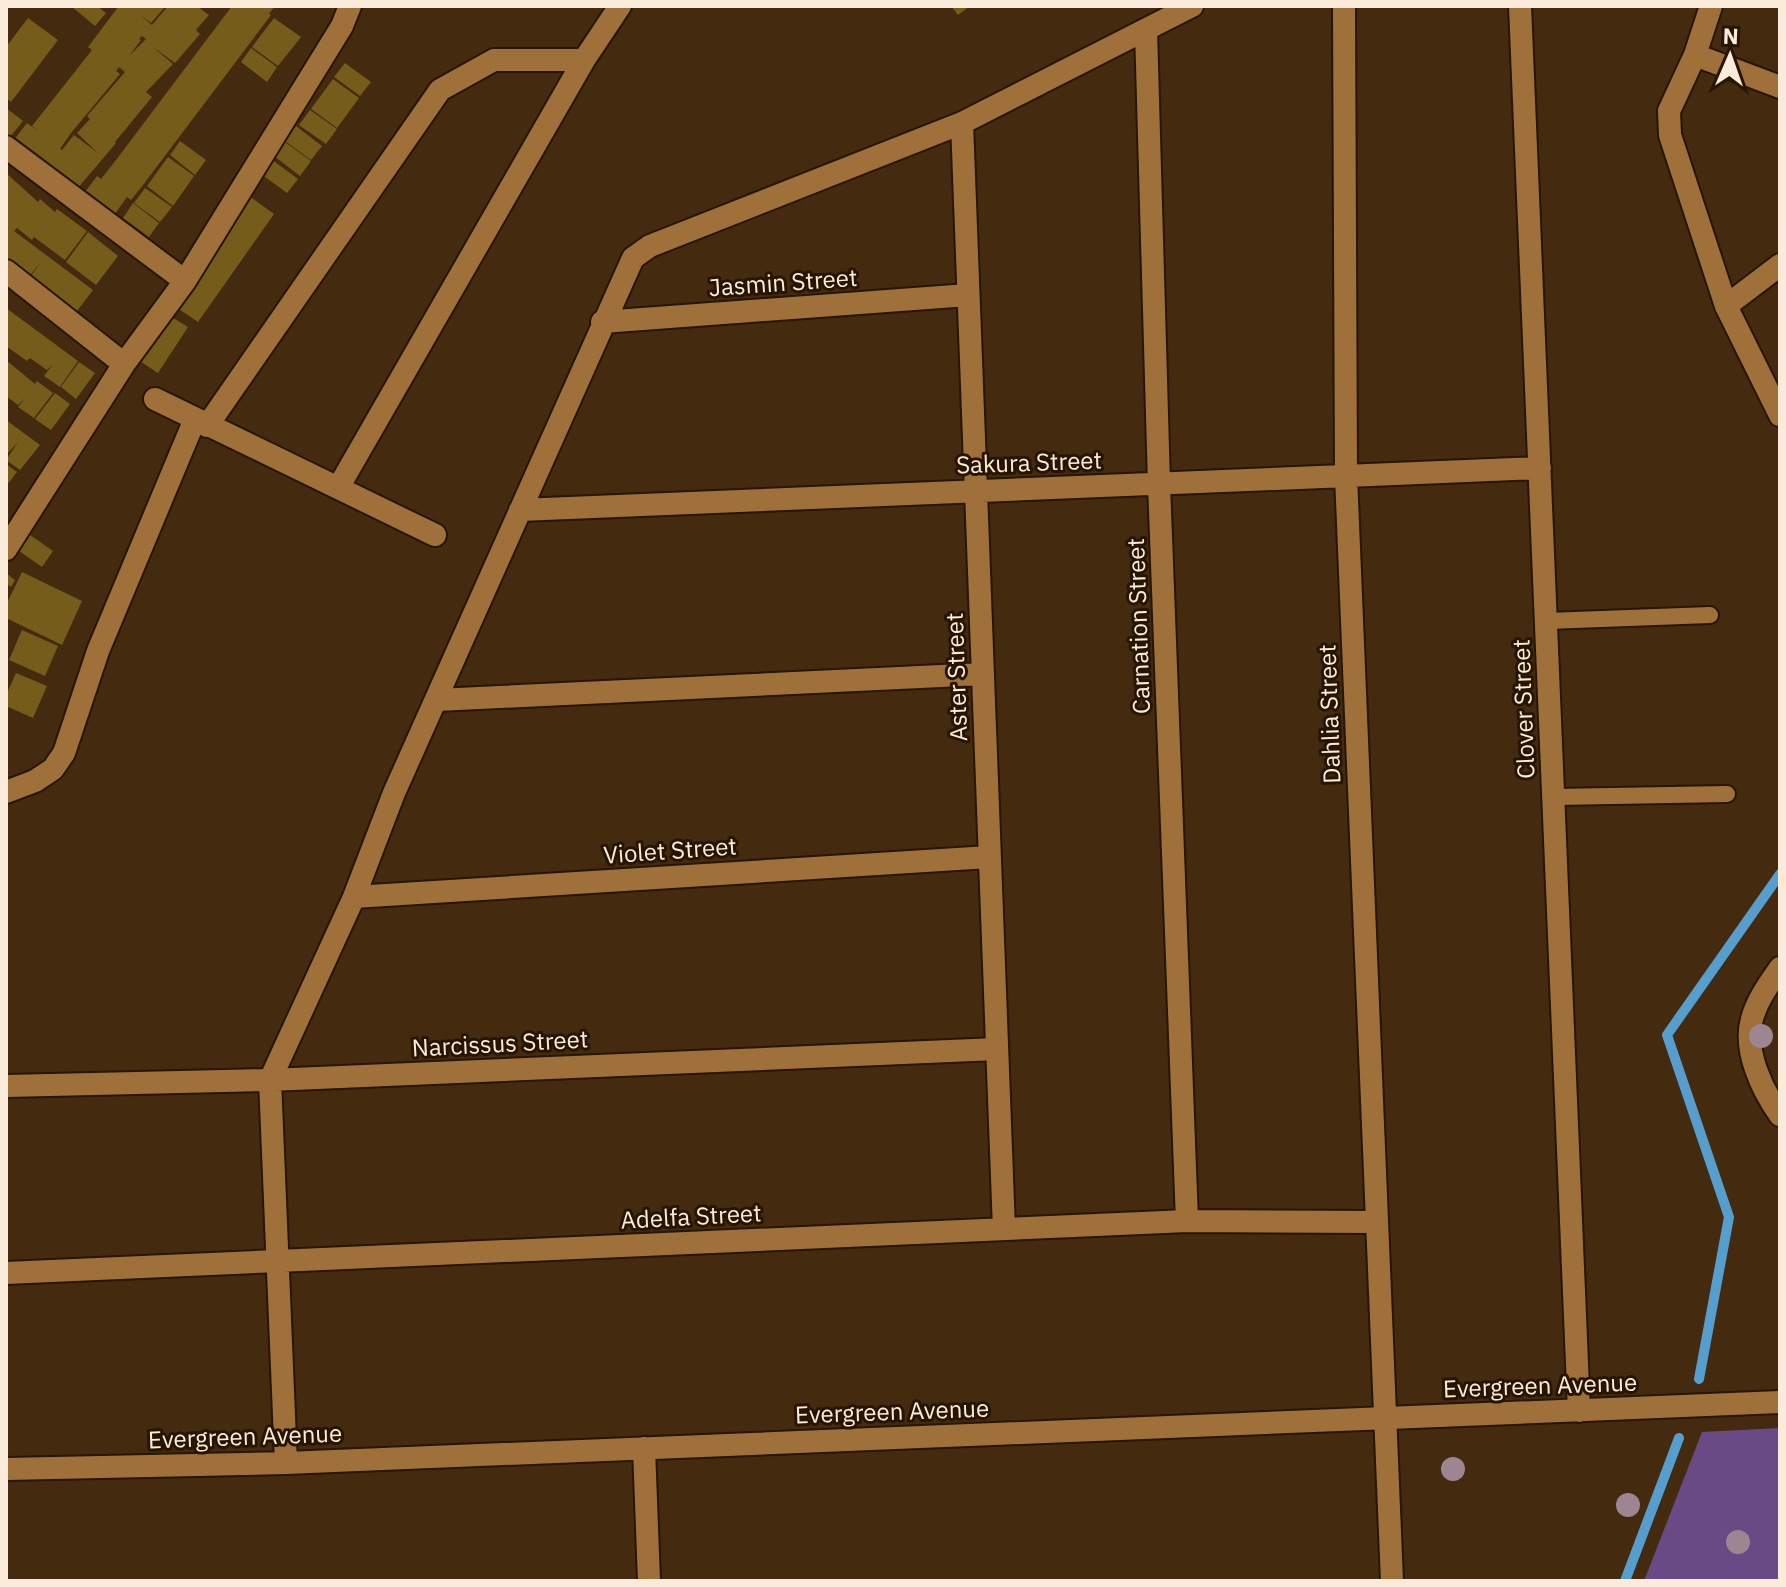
<svg xmlns="http://www.w3.org/2000/svg" width="1786" height="1587" font-family="'IBM Plex Sans',sans-serif">
<style>
.green{fill:#694a85}
.lines{fill:none;stroke-linecap:round;stroke-linejoin:round}
.stream{stroke:#559ece;stroke-width:10}
.building{fill:#755c1b;fill-rule:evenodd}
.service-casing{stroke:#251606;stroke-width:20}
.minor-casing{stroke:#251606;stroke-width:26}
.service{stroke:#a0703b;stroke-width:16}
.minor{stroke:#a0703b;stroke-width:22}
.tree{fill:#9d8592}
.labels{text-anchor:middle;stroke-width:6;stroke-linejoin:round;paint-order:stroke}
.street-label{font-size:24px;fill:#fbebdb;stroke:#271401}
</style>
<rect width="100%" height="100%" fill="#442b0f"/>
<path class="green" d="M1780,1428V1581H1644L1702,1432Z"/>
<g class="lines">
<path class="stream" d="M1699,1379L1729,1217L1667,1035L1780,874
M1625,1581L1679,1438"/>
</g>
<path class="building" d="M71,6H97L106,13L95,26Z
M119,6H162L164,8L151,23L139,14L152,25L168,6H197L209,15L196,30L200,34L175,63L153,47L173,64L146,92L152,97L115,142L116,143L67,201L6,150L27,123L39,132L32,126L92,50L88,47ZM142,36L146,39L129,56L141,40L139,39ZM119,67L125,72L87,116L90,119L77,133L98,153L74,135L62,150L60,149L71,133L120,74L116,71Z
M232,6H275L269,14L271,15L143,185L131,200L127,197L104,229L74,207L97,176L101,179L113,164Z
M951,6H970L958,15Z
M28,18L58,40L11,102L6,98V47Z
M274,18L301,37L278,66L252,47Z
M251,48L277,67L267,82L241,62Z
M345,63L371,82L360,96L334,77Z
M333,79L359,98L337,128L311,109Z
M6,108L23,121L6,142Z
M310,110L337,129L326,144L299,125Z
M296,126L322,146L311,160L285,141Z
M180,141L206,160L195,175L170,155Z
M285,142L311,161L300,176L274,156Z
M168,157L194,176L173,206L147,186Z
M271,159L298,179L287,193L261,174Z
M6,173L38,202L40,199L55,212L57,209L87,231L65,260L34,237L32,240L17,228L14,231L93,290L71,319L25,284L41,262L23,284L6,271Z
M145,188L172,207L160,222L134,203Z
M249,196L274,214L198,322L173,305Z
M133,203L159,223L149,237L123,218Z
M88,232L118,256L96,285L66,262Z
M6,308L78,361L60,387L44,376L53,364L47,370L30,358L27,361L6,346Z
M165,313L188,327L158,373L135,358Z
M6,360L35,384L37,381L53,393L34,418L18,407L25,398L18,405L6,396Z
M79,362L95,373L76,399L61,387Z
M55,393L70,404L51,430L35,419Z
M6,420L40,445L20,470L6,460L18,442L6,455Z
M6,464L17,472L6,486Z
M23,530L53,551L42,567L12,546Z
M22,572L82,601L62,645L6,618V605Z
M6,573L15,580L11,587L6,583Z
M22,630L58,646L45,676L9,660Z
M16,673L47,686L33,718L6,706V695Z"/>
<g class="lines">
<g class="service-casing">
<path id="service" d="M1547,621L1710,615
M1554,797L1727,794"/>
</g>
<g class="minor-casing">
<path id="minor" d="M1344,6L1346,476L1392,1581
M1520,6L1579,1411
M1711,6L1695,55L1669,111L1670,135L1726,306L1780,415
M1146,30L1159,484L1187,1221
M1695,55L1780,87
M962,123L1004,1229
M6,147L185,281
M6,271L124,364
M1726,306L1780,265
M602,322L968,295
M155,399L435,535
M207,426L440,90L494,60H584
M338,488L584,60L620,6
M520,510L1540,468
M6,549L124,364L185,281L342,26L350,6
M437,700L983,674
M6,792L35,781L53,769L64,753L98,651L195,419
M354,897L989,857
M1780,968C1769,984 1757,1000 1752,1019C1743,1050 1762,1090 1780,1115
M6,1086L270,1080L997,1049
M6,1273L1187,1221L1377,1222
M644,1448L649,1581
M286,1463L270,1080L354,897L394,793L633,258L650,246L962,123L1192,6
M6,1469L286,1463L1780,1402"/>
</g>
<use href="#service" class="service"/>
<use href="#minor" class="minor"/>
</g>
<g class="tree">
<circle cx="1761" cy="1036" r="12"/>
<circle cx="1453" cy="1469" r="12"/>
<circle cx="1628" cy="1505" r="12"/>
<circle cx="1738" cy="1542" r="12"/>
</g>
<g class="labels">
<g class="street-label">
<text transform="translate(783 283) rotate(-4)" y="8">Jasmin Street</text>
<text transform="translate(1029 463) rotate(-2)" y="8">Sakura Street</text>
<text transform="translate(1139 626) rotate(-92)" y="8">Carnation Street</text>
<text transform="translate(957 677) rotate(-92)" y="8">Aster Street</text>
<text transform="translate(1524 709) rotate(-92)" y="8">Clover Street</text>
<text transform="translate(1330 714) rotate(-92)" y="8">Dahlia Street</text>
<text transform="translate(670 851) rotate(-4)" y="8">Violet Street</text>
<text transform="translate(500 1044) rotate(-3)" y="8">Narcissus Street</text>
<text transform="translate(691 1217) rotate(-3)" y="8">Adelfa Street</text>
<text transform="translate(1540 1386) rotate(-2)" y="8">Evergreen Avenue</text>
<text transform="translate(892 1412) rotate(-2)" y="8">Evergreen Avenue</text>
<text transform="translate(245 1437) rotate(-2)" y="8">Evergreen Avenue</text>
</g>
</g>
<rect width="1786" height="1587" fill="none" stroke="#fbebdb" stroke-width="16"/>
<g transform="translate(1730 56) rotate(2)" stroke="#271401" stroke-width="6" paint-order="stroke">
<path d="M0-6L14 30L0 20L-14 30Z" fill="#fbebdb"/>
<text y="-12" font-size="22" font-weight="bold" text-anchor="middle" fill="#fbebdb">N</text>
</g>
</svg>
